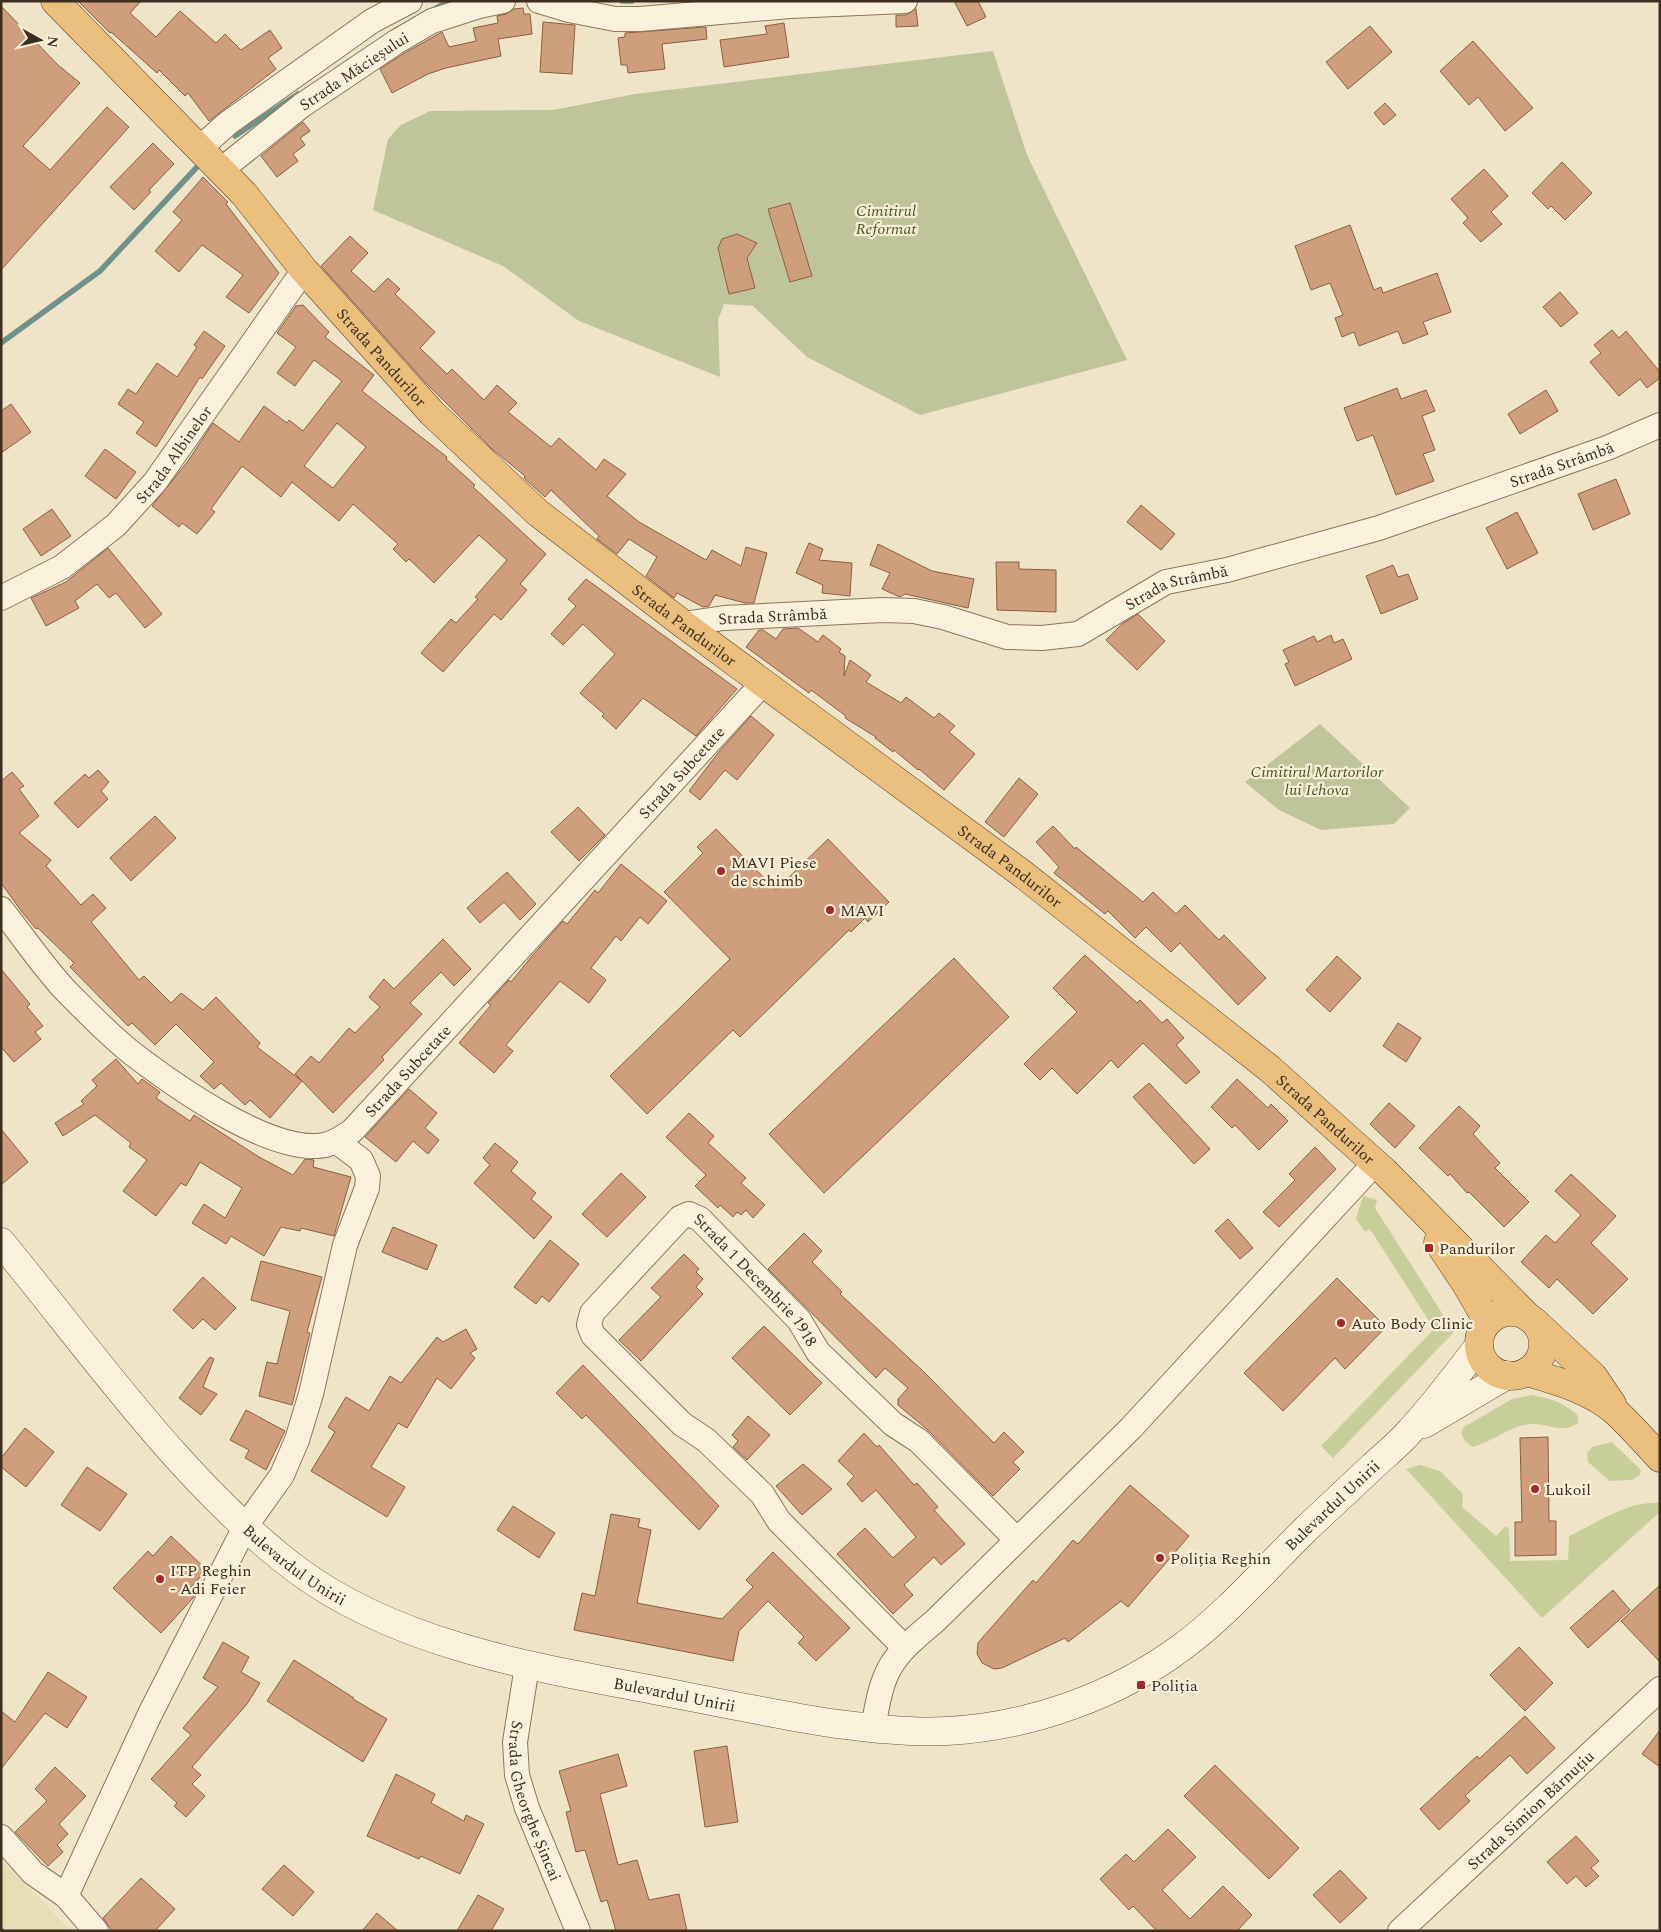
<svg xmlns="http://www.w3.org/2000/svg" width="1661" height="1932" font-family="Spectral,serif">
<style>
.farmland{fill:#e6deb5}
.green{fill:#c9cf9b}
.cemetery{fill:#bfc49a}
.lines{fill:none;stroke-linecap:round;stroke-linejoin:round}
.stream{stroke:#6f938a;stroke-width:5.5}
.building{fill:#cf9f7d;stroke:#8d5f41;fill-rule:evenodd}
.minor-casing{stroke:#8d765c;stroke-width:26}
.secondary-casing{stroke:#6f573f;stroke-width:29}
.trunk-casing{stroke:#5b4430;stroke-width:29}
.minor{stroke:#faf1dc;stroke-width:24}
.secondary{stroke:#faf1dc;stroke-width:28}
.trunk{stroke:#eabe7c;stroke-width:28}
.poi-dot{fill:#9e2a2b;stroke:#f7eed8;stroke-width:2}
.labels{text-anchor:middle;stroke-width:4.5;stroke-linejoin:round;paint-order:stroke}
.street-label{font-size:16px;fill:#3d2e20;stroke:#f7eed8}
.park-label{font-size:16px;font-style:italic;fill:#4d5a26;stroke:#f7eed8}
.poi-label{font-size:16px;fill:#3d2e20;stroke:#f7eed8;text-anchor:start}
</style>
<rect width="100%" height="100%" fill="#f0e4c8"/>
<path class="farmland" d="M1,1861L44,1903L71,1931H1Z"/>
<path class="green" d="M1363,1196L1377,1200L1375,1208L1454,1332L1333,1458L1321,1446L1434,1329L1370,1229L1365,1232L1356,1219Z
M1532,1395C1549,1398 1566,1403 1578,1416V1423C1563,1435 1549,1423 1532,1424C1508,1426 1495,1441 1473,1447L1465,1441L1461,1433L1464,1427L1512,1399Z
M1612,1442L1641,1470L1640,1475L1632,1480L1610,1481L1588,1462L1587,1453L1592,1447Z
M1420,1465L1440,1471L1463,1494L1462,1507L1496,1536L1506,1526L1509,1529L1510,1561L1568,1560L1569,1536C1597,1523 1627,1501 1660,1503V1512L1542,1618L1406,1469Z"/>
<path class="cemetery" d="M993,51L1027,155L1127,360L920,415L807,357L753,306L724,304L718,320L720,377L579,321L503,266L373,210L388,139L401,125L430,111L553,110L635,94Z
M1320,724L1410,808L1394,824L1321,830L1279,810L1245,782Z"/>
<g class="lines">
<path class="stream" d="M622,1H632
M433,10L449,1
M235,136L298,94
M1,343L100,271L197,167
M1,1930L2,1931"/>
</g>
<path class="building" d="M78,1H141L130,13L156,37L180,11L216,43L225,34L241,50L270,30L282,48L268,58L276,69L209,121L188,93L185,96L159,70L157,73L111,32L110,33Z
M954,1H978L986,17L967,26Z
M1,6L58,65L80,83L23,146L50,170L107,107L129,127L1,270Z
M523,8L524,14H530L532,34L498,39L501,56L446,68L428,74L392,93L380,69L403,54L442,32L449,47L476,41L473,28L498,23L497,16L506,14L514,9Z
M916,9L918,26L896,27V15H906Z
M543,22L575,25L572,74L540,72Z
M784,23L789,57L724,67L720,40L767,34L765,26Z
M1370,26L1392,52L1348,89L1326,62Z
M706,27L707,39L662,44L665,69L628,73L627,65H621L618,38L625,37V33Z
M1473,41L1533,108L1505,131L1478,97L1469,105L1440,71Z
M1385,103L1396,115L1384,125L1374,113Z
M303,122L310,131L300,138L305,145L293,154L298,161L277,177L261,156Z
M153,143L174,164L149,190L151,192L134,210L110,187Z
M1562,162L1592,193L1565,220L1551,206L1548,209L1532,193Z
M1484,169L1508,196L1491,212L1502,224L1481,242L1463,223L1468,218L1451,199Z
M203,177L228,202L226,204L279,273L249,313L226,297L243,275L202,245L179,272L155,251L182,220L173,212Z
M790,203L812,276L790,282L768,209Z
M1350,225L1374,290L1381,287L1383,293L1437,273L1451,312L1423,322L1428,334L1403,344L1398,331L1359,346L1354,332L1342,337L1335,318L1343,315L1330,283L1311,290L1295,246Z
M737,234L757,243L747,258L755,288L729,294L718,248L722,239Z
M350,236L368,253L351,271L374,292L388,278L400,289L395,294L435,332L420,348L447,374L452,369L484,400L497,385L517,403L508,412L551,447L559,438L596,470L604,459L626,474L607,496L639,522L706,560L712,550L741,566L746,547L767,553L754,603H745L715,595L709,606L703,607L677,593L674,598L646,576L657,557L629,539L617,554L597,539L599,536L551,490L545,497L524,478L525,476L492,449L426,383L321,266Z
M1560,292L1578,313L1561,327L1543,307Z
M303,305L329,332L325,337L374,375L362,391L447,457L446,459L475,485L473,487L546,554L520,584L527,590L501,620L494,614L443,672L421,653L451,619L456,623L478,599L475,597L507,560L479,535L434,583L409,559L406,562L393,549L398,544L353,504L339,521L292,482L281,497L242,466L211,509L215,512L197,534L182,523L179,527L152,506L188,461L213,423L239,442L264,406L287,423L289,420L303,431L342,381L314,360L295,386L277,373L296,347L277,333L296,306ZM337,423L366,447L333,488L304,466Z
M1612,330L1619,338L1626,331L1660,372V378L1647,388L1640,379L1619,396L1590,362L1601,353L1594,345Z
M204,331L225,346L202,379L200,377L156,447L136,433L144,422L118,404L128,389L136,394L157,363L177,377L197,347L194,345Z
M1397,388L1401,399L1426,390L1435,411L1422,416L1435,450L1423,454L1434,481L1396,495L1373,435L1357,441L1344,408Z
M1546,390L1558,411L1520,434L1508,414Z
M11,404L31,432L1,453V411Z
M105,449L136,472L116,499L85,476Z
M1616,479L1630,514L1593,530L1578,494Z
M1141,505L1175,534L1161,550L1127,522Z
M52,509L71,536L41,556L23,529Z
M1517,512L1538,553L1507,569L1486,528Z
M809,543L823,549L819,560L852,563L850,596L822,593L823,585L796,573Z
M878,544L932,571L974,579L968,608L905,594L900,597L882,589L890,573L870,565Z
M108,548L162,614L145,628L116,593L109,598L97,584L75,601L79,608L46,626L31,598L66,582Z
M996,562H1019V569L1056,570V612L997,610Z
M1393,565L1398,577L1408,574L1418,599L1381,614L1366,576Z
M586,579L737,689L696,736L643,698L616,729L602,716L604,714L580,693L615,654L583,624L563,645L551,634L576,606L568,599Z
M1138,614L1165,641L1137,670L1106,640L1122,624Z
M798,628L818,642L823,635L841,649L839,652L845,656L844,676L850,660L871,675L866,682L901,703L906,697L934,718L939,713L955,726L949,732L975,754L944,790L919,769L918,770L894,750L893,752L875,738L876,737L845,718L846,716L811,690L809,693L746,647L759,630H763L776,639L783,629Z
M1331,635L1334,643L1343,639L1352,659L1295,686L1285,664L1289,662L1283,650L1314,636L1317,642Z
M751,716L774,735L737,780L725,770L700,800L689,791L718,753Z
M98,770L109,782L101,791L108,799L78,828L54,803L85,774L89,778Z
M12,772L24,786L19,789L39,816L19,833L51,860L46,866L81,905L93,894L106,908L91,922L139,980L144,976L171,1003L181,993L203,1010L216,997L260,1043L257,1047L302,1081L295,1074L311,1056L319,1063L349,1028L355,1033L380,1007L369,997L384,979L394,989L443,939L471,969L454,986L441,972L410,1003L422,1014L382,1057L384,1060L333,1113L302,1081L270,1118L250,1100L245,1105L221,1083L214,1089L200,1076L214,1062L176,1024L155,1045L132,1023L128,1026L70,967L74,963L38,928L36,929L22,912L1,883V781Z
M1019,778L1038,794L1004,837L985,822Z
M578,807L605,835L579,861L551,832Z
M155,816L176,838L131,881L110,858Z
M1053,826L1075,849L1076,847L1143,902L1153,892L1176,914L1185,905L1219,940L1224,935L1266,978L1238,1005L1180,943L1171,952L1146,927L1135,938L1108,911L1105,914L1054,873L1059,867L1036,842Z
M716,829L776,890L828,839L889,902L868,922L865,918L851,932L849,930L740,1037L733,1030L647,1114L610,1076L730,959L664,892L703,853L697,847Z
M621,864L667,901L648,924L640,917L621,941L616,936L591,968L606,980L589,1003L560,981L506,1045L513,1051L494,1073L459,1043L491,1005L488,1003L509,980L511,982L532,956L563,921L567,924L595,890L598,893Z
M507,872L536,904L520,920L504,902L480,923L467,908Z
M1085,955L1137,1003L1140,1000L1162,1023L1167,1019L1184,1038L1176,1045L1200,1072L1186,1084L1143,1043L1118,1068L1111,1060L1077,1094L1052,1068L1040,1080L1024,1064L1077,1012L1053,988Z
M1337,956L1361,978L1330,1012L1306,990Z
M954,958L1009,1017L824,1193L769,1134Z
M1,969L30,1004L27,1007L43,1026L35,1032L41,1039L14,1062L1,1047Z
M1398,1023L1421,1038L1406,1062L1383,1046Z
M116,1059L138,1084L142,1079L160,1092L156,1098L190,1121L194,1115L259,1157L293,1175L305,1159L314,1160L313,1167L351,1177L334,1236L301,1228L300,1231L281,1227L264,1256L231,1236L226,1244L192,1223L204,1204L225,1218L242,1188L200,1162L186,1186L181,1183L156,1216L123,1191L147,1160L129,1147L131,1143L95,1115L63,1136L55,1123L84,1104L81,1101L97,1086L92,1080Z
M1237,1079L1268,1108L1271,1104L1288,1121L1259,1150L1235,1125L1232,1128L1211,1107Z
M1149,1083L1210,1149L1194,1164L1133,1097Z
M409,1089L437,1113L425,1128L439,1140L428,1154L413,1141L396,1162L365,1137Z
M1389,1103L1415,1126L1395,1148L1370,1124Z
M1459,1106L1480,1126L1473,1134L1500,1163L1495,1168L1529,1202L1504,1227L1469,1192L1467,1193L1450,1174L1448,1176L1419,1148Z
M689,1113L714,1136L708,1143L746,1178L741,1183L765,1205L753,1218L746,1210L741,1215L737,1212L733,1217L720,1205L718,1208L695,1186L706,1175L666,1137Z
M1,1129L28,1162L1,1185Z
M495,1143L518,1162L511,1171L536,1193L531,1199L552,1217L534,1239L474,1183L490,1165L483,1158Z
M1315,1147L1336,1169L1279,1227L1263,1212L1295,1180L1289,1174Z
M621,1173L646,1197L607,1237L582,1214Z
M1571,1174L1616,1216L1591,1243L1628,1279L1593,1314L1557,1279L1549,1288L1521,1262L1546,1235L1555,1243L1581,1215L1555,1191Z
M1228,1219L1253,1248L1240,1259L1215,1231Z
M393,1227L437,1245L427,1270L382,1252Z
M804,1233L822,1251L812,1262L842,1292L840,1294L924,1372L994,1443L1004,1432L1024,1452L1013,1462L1020,1469L993,1496L929,1431L898,1405V1399L908,1388L885,1368L876,1378L768,1269Z
M550,1240L579,1264L549,1302L542,1296L536,1304L514,1287Z
M684,1254L699,1269L696,1272L703,1279L696,1287L703,1294L641,1361L619,1340L661,1297L651,1288Z
M261,1261L322,1277L307,1332L310,1333L292,1405L259,1396L267,1362L277,1364L290,1311L251,1300Z
M203,1277L236,1308L215,1330L203,1319L193,1329L173,1310Z
M1337,1278L1386,1327L1345,1369L1335,1358L1283,1411L1244,1373Z
M764,1326L822,1383L790,1415L732,1358Z
M466,1329L477,1349L470,1353L475,1358L451,1389L437,1378L407,1428L398,1423L371,1467L405,1487L387,1517L311,1471L335,1432L328,1427L346,1397L369,1411L390,1376L401,1383L437,1337L443,1342Z
M210,1357L214,1359L203,1387L217,1394L201,1415L179,1398Z
M583,1365L719,1506L699,1530L586,1415L582,1419L556,1393Z
M246,1410L285,1431L266,1470L245,1458L249,1450L230,1440Z
M748,1416L770,1435L747,1460L733,1447L738,1441L732,1435Z
M25,1428L54,1452L26,1487L1,1467V1458Z
M864,1433L877,1447L879,1445L914,1485L917,1483L938,1507L934,1510L965,1544L941,1565L934,1557L904,1585L913,1595L893,1614L837,1554L865,1528L893,1558L916,1537L876,1490L862,1502L847,1484L854,1476L838,1461Z
M1548,1437L1549,1521H1556V1555L1515,1556V1522H1522L1520,1438Z
M803,1464L832,1489L802,1515L776,1486Z
M87,1467L127,1494L100,1531L61,1505Z
M1130,1485L1189,1536L1128,1607L1121,1601L1068,1642L1065,1638L1002,1668L994,1669L982,1663L977,1654L978,1643L983,1637L1033,1580L1036,1583L1073,1540L1078,1544Z
M513,1506L555,1533L539,1558L497,1530Z
M611,1514L640,1519L638,1527L651,1530L637,1603L722,1619L753,1587L746,1580L773,1552L850,1628L816,1661L798,1643L804,1637L768,1601L739,1631L733,1661L574,1630L582,1593L595,1596Z
M171,1536L207,1570L189,1589L195,1595L193,1598L161,1633L113,1588L148,1551L153,1556Z
M1660,1585V1662L1621,1621Z
M1613,1590L1630,1610L1588,1648L1570,1628Z
M223,1642L249,1657L241,1672L260,1683L247,1704L192,1767L201,1775L192,1784L205,1796L186,1817L174,1806L177,1803L151,1779L191,1735L183,1728L218,1687L203,1678Z
M1519,1647L1553,1683L1525,1711L1490,1675Z
M294,1660L354,1698L353,1699L387,1719L363,1762L267,1701Z
M48,1672L87,1697L67,1728L45,1713L1,1769V1711L15,1722Z
M1525,1716L1555,1748L1527,1774L1510,1755L1465,1796L1470,1801L1439,1830L1420,1809L1477,1756L1479,1759Z
M1660,1730V1767L1642,1754Z
M727,1746L738,1822L705,1827L694,1751Z
M618,1754L627,1786L600,1794L618,1865L637,1860L649,1900L679,1894L687,1931H616L607,1900L601,1902L585,1850L576,1852L566,1812L571,1811L559,1771Z
M1215,1765L1299,1848L1269,1879L1184,1796Z
M55,1767L86,1796L59,1824L68,1834L57,1845L63,1852L48,1866L15,1832L47,1801L35,1789Z
M396,1774L435,1794L431,1803L464,1821L466,1815L484,1824L460,1874L421,1856L419,1859L367,1836Z
M1168,1829L1196,1857L1162,1890L1190,1919L1223,1886L1252,1915L1237,1931H1157L1133,1906L1129,1910L1100,1879L1126,1854L1134,1862Z
M1576,1836L1599,1861L1591,1868L1599,1876L1586,1887L1576,1876L1567,1884L1547,1862Z
M284,1865L314,1892L293,1916L262,1889Z
M1340,1870L1367,1898L1340,1923L1313,1895Z
M141,1878L175,1909L155,1931H112L103,1918Z
M478,1895L504,1909L491,1931H457Z
M377,1913L398,1931H362Z"/>
<g class="lines">
<g class="minor-casing">
<g id="minor">
<path d="M539,1L569,10L615,19H640L790,6L905,1"/>
<path d="M200,148L228,123L372,21L410,1"/>
<path id="s1" d="M221,170L301,106L396,42L432,21L479,6L503,1"/>
<path id="s2" d="M1,598L62,567L116,525L155,482L304,270"/>
<path id="s3" d="M683,624L724,618L883,610L914,611L943,617L1007,637L1042,638L1078,634L1166,582L1227,570L1379,528L1607,448L1660,425"/>
<path id="s4" d="M1,909C23,936 43,967 67,992C88,1013 110,1036 133,1054C175,1086 264,1149 317,1146C330,1146 341,1138 352,1131L764,682"/>
<path id="s5" d="M904,1647L779,1521L762,1494L706,1440L682,1424L593,1335L589,1325L592,1313L680,1218L689,1214L700,1219L799,1320L818,1352L893,1424L919,1441L1016,1539"/>
<path id="s6" d="M527,1666L515,1742L517,1775L527,1808L578,1931"/>
<path d="M873,1729C883,1669 888,1660 935,1621L1131,1428L1375,1163"/>
<path d="M1,1837L33,1873L66,1896L96,1931"/>
<path d="M66,1896L150,1714L245,1527L282,1475L297,1440L311,1394L345,1245L367,1188L368,1176L361,1160L336,1141"/>
<path id="s7" d="M1400,1931L1660,1689"/>
</g>
</g>
<g class="secondary-casing">
<g id="secondary">
<path id="s8" d="M1,1242C92,1352 183,1484 297,1570C395,1643 527,1666 644,1688C706,1700 768,1713 830,1723C869,1728 908,1733 947,1731C1029,1727 1116,1696 1182,1647C1226,1615 1267,1567 1306,1529C1328,1508 1350,1488 1372,1467C1385,1455 1399,1444 1411,1430C1435,1404 1457,1374 1479,1346"/>
<path d="M1424,1424L1507,1375"/>
</g>
</g>
<g class="trunk-casing">
<g id="trunk">
<path id="s9" d="M55,1L244,194L304,270L432,413L538,513L683,624L1020,872L1270,1069L1384,1171L1527,1316"/>
<path d="M1438,1242L1466,1284L1488,1322"/>
<circle cx="1511" cy="1344" r="32"/>
<path d="M1535,1322L1593,1376L1612,1404"/>
<path d="M1527,1372C1558,1381 1593,1391 1617,1413C1632,1427 1646,1443 1660,1458"/>
</g>
</g>
<use href="#minor" class="minor"/>
<use href="#secondary" class="secondary"/>
<use href="#trunk" class="trunk"/>
</g>
<g class="poi-dot">
<circle cx="721" cy="871" r="5"/>
<circle cx="830" cy="910" r="5"/>
<rect x="1424" y="1243" width="10" height="10" rx="2.5"/>
<circle cx="1341" cy="1323" r="5"/>
<circle cx="1535" cy="1489" r="5"/>
<circle cx="1160" cy="1558" r="5"/>
<circle cx="160" cy="1579" r="5"/>
<rect x="1136" y="1680" width="10" height="10" rx="2.5"/>
</g>
<g class="labels">
<g class="street-label">
<text dy="6" stroke="none"><textPath href="#s1" startOffset="166">Strada Măcieșului</textPath></text>
<text dy="6" stroke="none"><textPath href="#s9" startOffset="484">Strada Pandurilor</textPath></text>
<text dy="6" stroke="none"><textPath href="#s2" startOffset="228">Strada Albinelor</textPath></text>
<text dy="6" stroke="none"><textPath href="#s3" startOffset="915">Strada Strâmbă</textPath></text>
<text dy="6" stroke="none"><textPath href="#s3" startOffset="510">Strada Strâmbă</textPath></text>
<text dy="6" stroke="none"><textPath href="#s3" startOffset="90">Strada Strâmbă</textPath></text>
<text dy="6" stroke="none"><textPath href="#s9" startOffset="889">Strada Pandurilor</textPath></text>
<text dy="6" stroke="none"><textPath href="#s4" startOffset="931">Strada Subcetate</textPath></text>
<text dy="6" stroke="none"><textPath href="#s9" startOffset="1294">Strada Pandurilor</textPath></text>
<text dy="6" stroke="none"><textPath href="#s4" startOffset="526">Strada Subcetate</textPath></text>
<text dy="6" stroke="none"><textPath href="#s9" startOffset="1699">Strada Pandurilor</textPath></text>
<text dy="6" stroke="none"><textPath href="#s5" startOffset="699">Strada 1 Decembrie 1918</textPath></text>
<text dy="6" stroke="none"><textPath href="#s8" startOffset="1579">Bulevardul Unirii</textPath></text>
<text dy="6" stroke="none"><textPath href="#s8" startOffset="438">Bulevardul Unirii</textPath></text>
<text dy="6" stroke="none"><textPath href="#s8" startOffset="844">Bulevardul Unirii</textPath></text>
<text dy="6" stroke="none"><textPath href="#s6" startOffset="139">Strada Gheorghe Șincai</textPath></text>
<text dy="6" stroke="none"><textPath href="#s7" startOffset="178">Strada Simion Bărnuțiu</textPath></text>
</g>
<g class="park-label">
<text x="886" y="216">Cimitirul<tspan x="886" dy="18">Reformat</tspan></text>
<text x="1317" y="777">Cimitirul Martorilor<tspan x="1317" dy="18">lui Iehova</tspan></text>
</g>
<g class="poi-label">
<text x="731" y="868">MAVI Piese<tspan x="731" dy="18">de schimb</tspan></text>
<text x="840" y="916">MAVI</text>
<text x="1439" y="1254">Pandurilor</text>
<text x="1351" y="1329">Auto Body Clinic</text>
<text x="1545" y="1495">Lukoil</text>
<text x="1170" y="1564">Poliția Reghin</text>
<text x="170" y="1576">ITP Reghin<tspan x="170" dy="18">- Adi Feier</tspan></text>
<text x="1151" y="1691">Poliția</text>
</g>
</g>
<rect width="1661" height="1932" fill="none" stroke="#3d2e20" stroke-width="5"/>
<g transform="translate(40 40) rotate(98)" stroke="#f7eed8" stroke-width="4" paint-order="stroke">
<path d="M0-4L9 19L0 12L-9 19Z" fill="#3d2e20"/>
<text y="-8" font-size="14" font-weight="bold" text-anchor="middle" fill="#3d2e20">N</text>
</g>
</svg>
